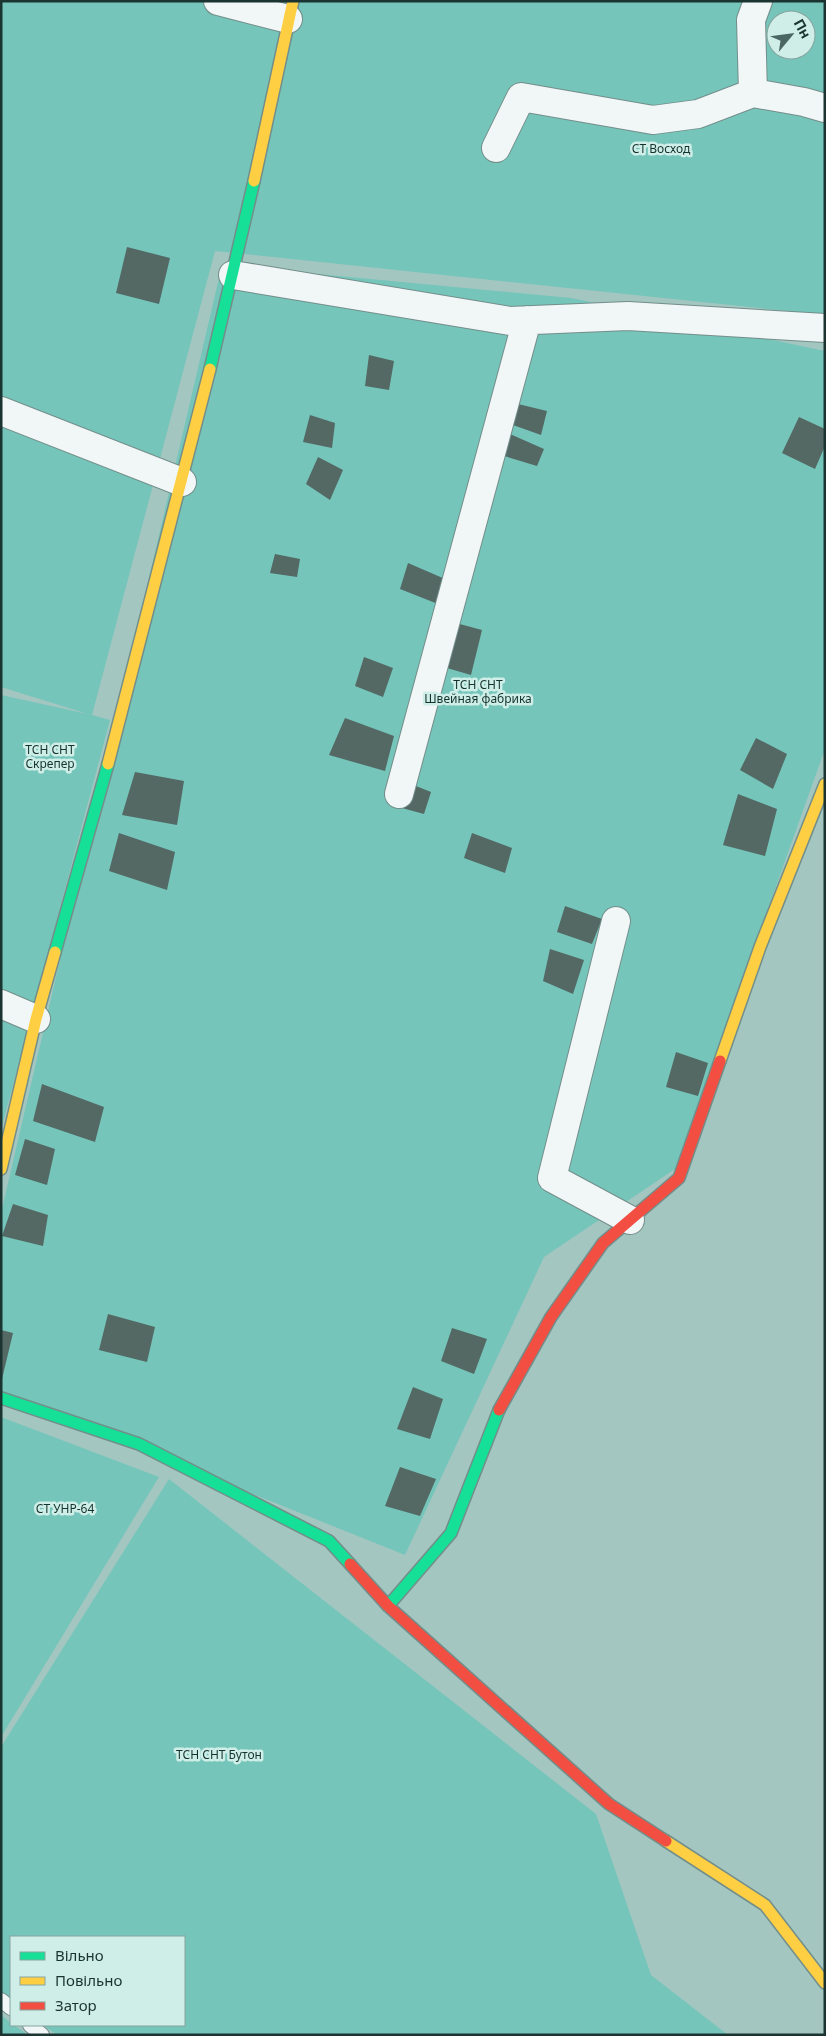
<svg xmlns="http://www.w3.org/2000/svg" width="826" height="2036" font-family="'Noto Sans',sans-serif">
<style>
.green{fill:#75c5bb;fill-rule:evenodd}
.building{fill:#546864}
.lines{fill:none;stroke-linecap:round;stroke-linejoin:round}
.lane-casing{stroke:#738e8a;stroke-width:16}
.street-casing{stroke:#738e8a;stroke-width:30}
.fast-casing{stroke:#738e8a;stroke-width:14}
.slow-casing{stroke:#738e8a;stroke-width:14}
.jam-casing{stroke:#738e8a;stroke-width:14}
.lane{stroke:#f1f6f6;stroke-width:14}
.street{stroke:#f1f6f6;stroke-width:28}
.fast{stroke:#16e098;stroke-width:11}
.slow{stroke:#ffcf43;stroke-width:11}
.jam{stroke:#f24e42;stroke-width:11}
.labels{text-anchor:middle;stroke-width:5;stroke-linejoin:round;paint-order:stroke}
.park-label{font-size:12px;fill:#14332e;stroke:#cfeee8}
</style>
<rect width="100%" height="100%" fill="#a4c6c0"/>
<path class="green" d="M1,1H825V315L215,251L92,715L110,720L1,1130V695L88,714L1,687ZM776,20H806V50H776Z
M222,265L571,298L825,351V749L675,1169L544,1257L405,1555L1,1393V1213Z
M1,1417L159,1477L1,1737Z
M169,1479L596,1814L651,1975L728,2035H57L43,2025H184V1937H11V2004L1,1997V1747Z
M1,2015L11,2023V2025H14L28,2035H1Z"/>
<path class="building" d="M127,247L170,258L159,304L116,293Z
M369,355L394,361L389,390L365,386Z
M518,404L547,411L541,435L513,425Z
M310,415L335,423L332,448L303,442Z
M799,417L825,429V446L815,469L782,453Z
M510,434L544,449L537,466L501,455Z
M318,457L343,470L330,500L306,484Z
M275,554L300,559L297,577L270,573Z
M408,563L445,579L438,604L400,589Z
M456,623L482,630L471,675L440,666Z
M364,657L393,668L383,697L355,686Z
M345,718L394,736L385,771L329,755Z
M756,738L787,754L773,789L740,770Z
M135,772L184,781L177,825L122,815Z
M411,784L431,792L424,814L402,808Z
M738,794L777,809L765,856L723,845Z
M119,833L175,852L167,890L109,871Z
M472,833L512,848L505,873L464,858Z
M565,906L602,919L592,944L557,932Z
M550,949L584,960L573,994L543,981Z
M676,1052L708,1063L698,1096L666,1087Z
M42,1084L104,1107L95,1142L33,1121Z
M25,1139L55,1149L47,1185L15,1175Z
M13,1204L48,1215L43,1246L2,1236Z
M108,1314L155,1327L147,1362L99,1350Z
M452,1328L487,1339L474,1374L441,1361Z
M1,1330L13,1333L2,1379H1Z
M413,1387L443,1399L430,1439L397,1429Z
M400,1467L436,1479L420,1516L385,1506Z"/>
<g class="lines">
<g class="lane-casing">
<path id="lane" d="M1,2000L11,2008
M30,2025L42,2035"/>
</g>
<g class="street-casing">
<path id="street" d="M218,1L288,19
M753,93L751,20L758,1
M496,148L521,97L653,120L698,114L753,93L804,102L825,108
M233,275L510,321L628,316L825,328
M1,411L182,482
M399,794L527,320
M616,921L552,1178L630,1220
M1,1004L36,1019"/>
</g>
<g class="fast-casing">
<path id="fast" d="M210,369L254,181
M55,952L108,764
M1,1398L139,1444L329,1541L350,1564
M388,1606L451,1533L499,1410"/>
</g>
<g class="slow-casing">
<path id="slow" d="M254,181L293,1
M108,764L210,369
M720,1061L760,947L825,784
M1,1169L36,1019L55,952
M666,1841L765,1905L825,1983"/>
</g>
<g class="jam-casing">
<path id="jam" d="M499,1410L551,1317L603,1243L679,1178L720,1061
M350,1564L388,1606L609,1804L666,1841"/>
</g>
<use href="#lane" class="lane"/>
<use href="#street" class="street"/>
<use href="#fast" class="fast"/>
<use href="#slow" class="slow"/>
<use href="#jam" class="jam"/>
</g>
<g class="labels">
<g class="park-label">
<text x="661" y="153">СТ Восход</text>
<text x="478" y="689">ТСН СНТ<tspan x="478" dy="14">Швейная фабрика</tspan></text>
<text x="50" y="754">ТСН СНТ<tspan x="50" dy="14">Скрепер</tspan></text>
<text x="65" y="1513">СТ УНР-64</text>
<text x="219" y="1759">ТСН СНТ Бутон</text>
</g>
</g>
<rect width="826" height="2036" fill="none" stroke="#1b3431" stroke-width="5"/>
<rect x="10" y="1936" width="175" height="90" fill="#cfeee8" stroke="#87a49f"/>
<rect x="20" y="1952" width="25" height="8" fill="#16e098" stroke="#87a49f"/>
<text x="55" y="1961" font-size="15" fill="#1b3431">Вільно</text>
<rect x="20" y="1977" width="25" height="8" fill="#ffcf43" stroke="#87a49f"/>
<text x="55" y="1986" font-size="15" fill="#1b3431">Повільно</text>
<rect x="20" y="2002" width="25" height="8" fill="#f24e42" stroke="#87a49f"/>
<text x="55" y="2011" font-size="15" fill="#1b3431">Затор</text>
<g transform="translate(791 35) rotate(61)"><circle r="24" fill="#cfeee8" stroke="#87a49f"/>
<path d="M0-4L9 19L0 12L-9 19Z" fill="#4b6763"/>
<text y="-8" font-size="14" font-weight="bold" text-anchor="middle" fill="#1b3431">Пн</text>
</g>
</svg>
